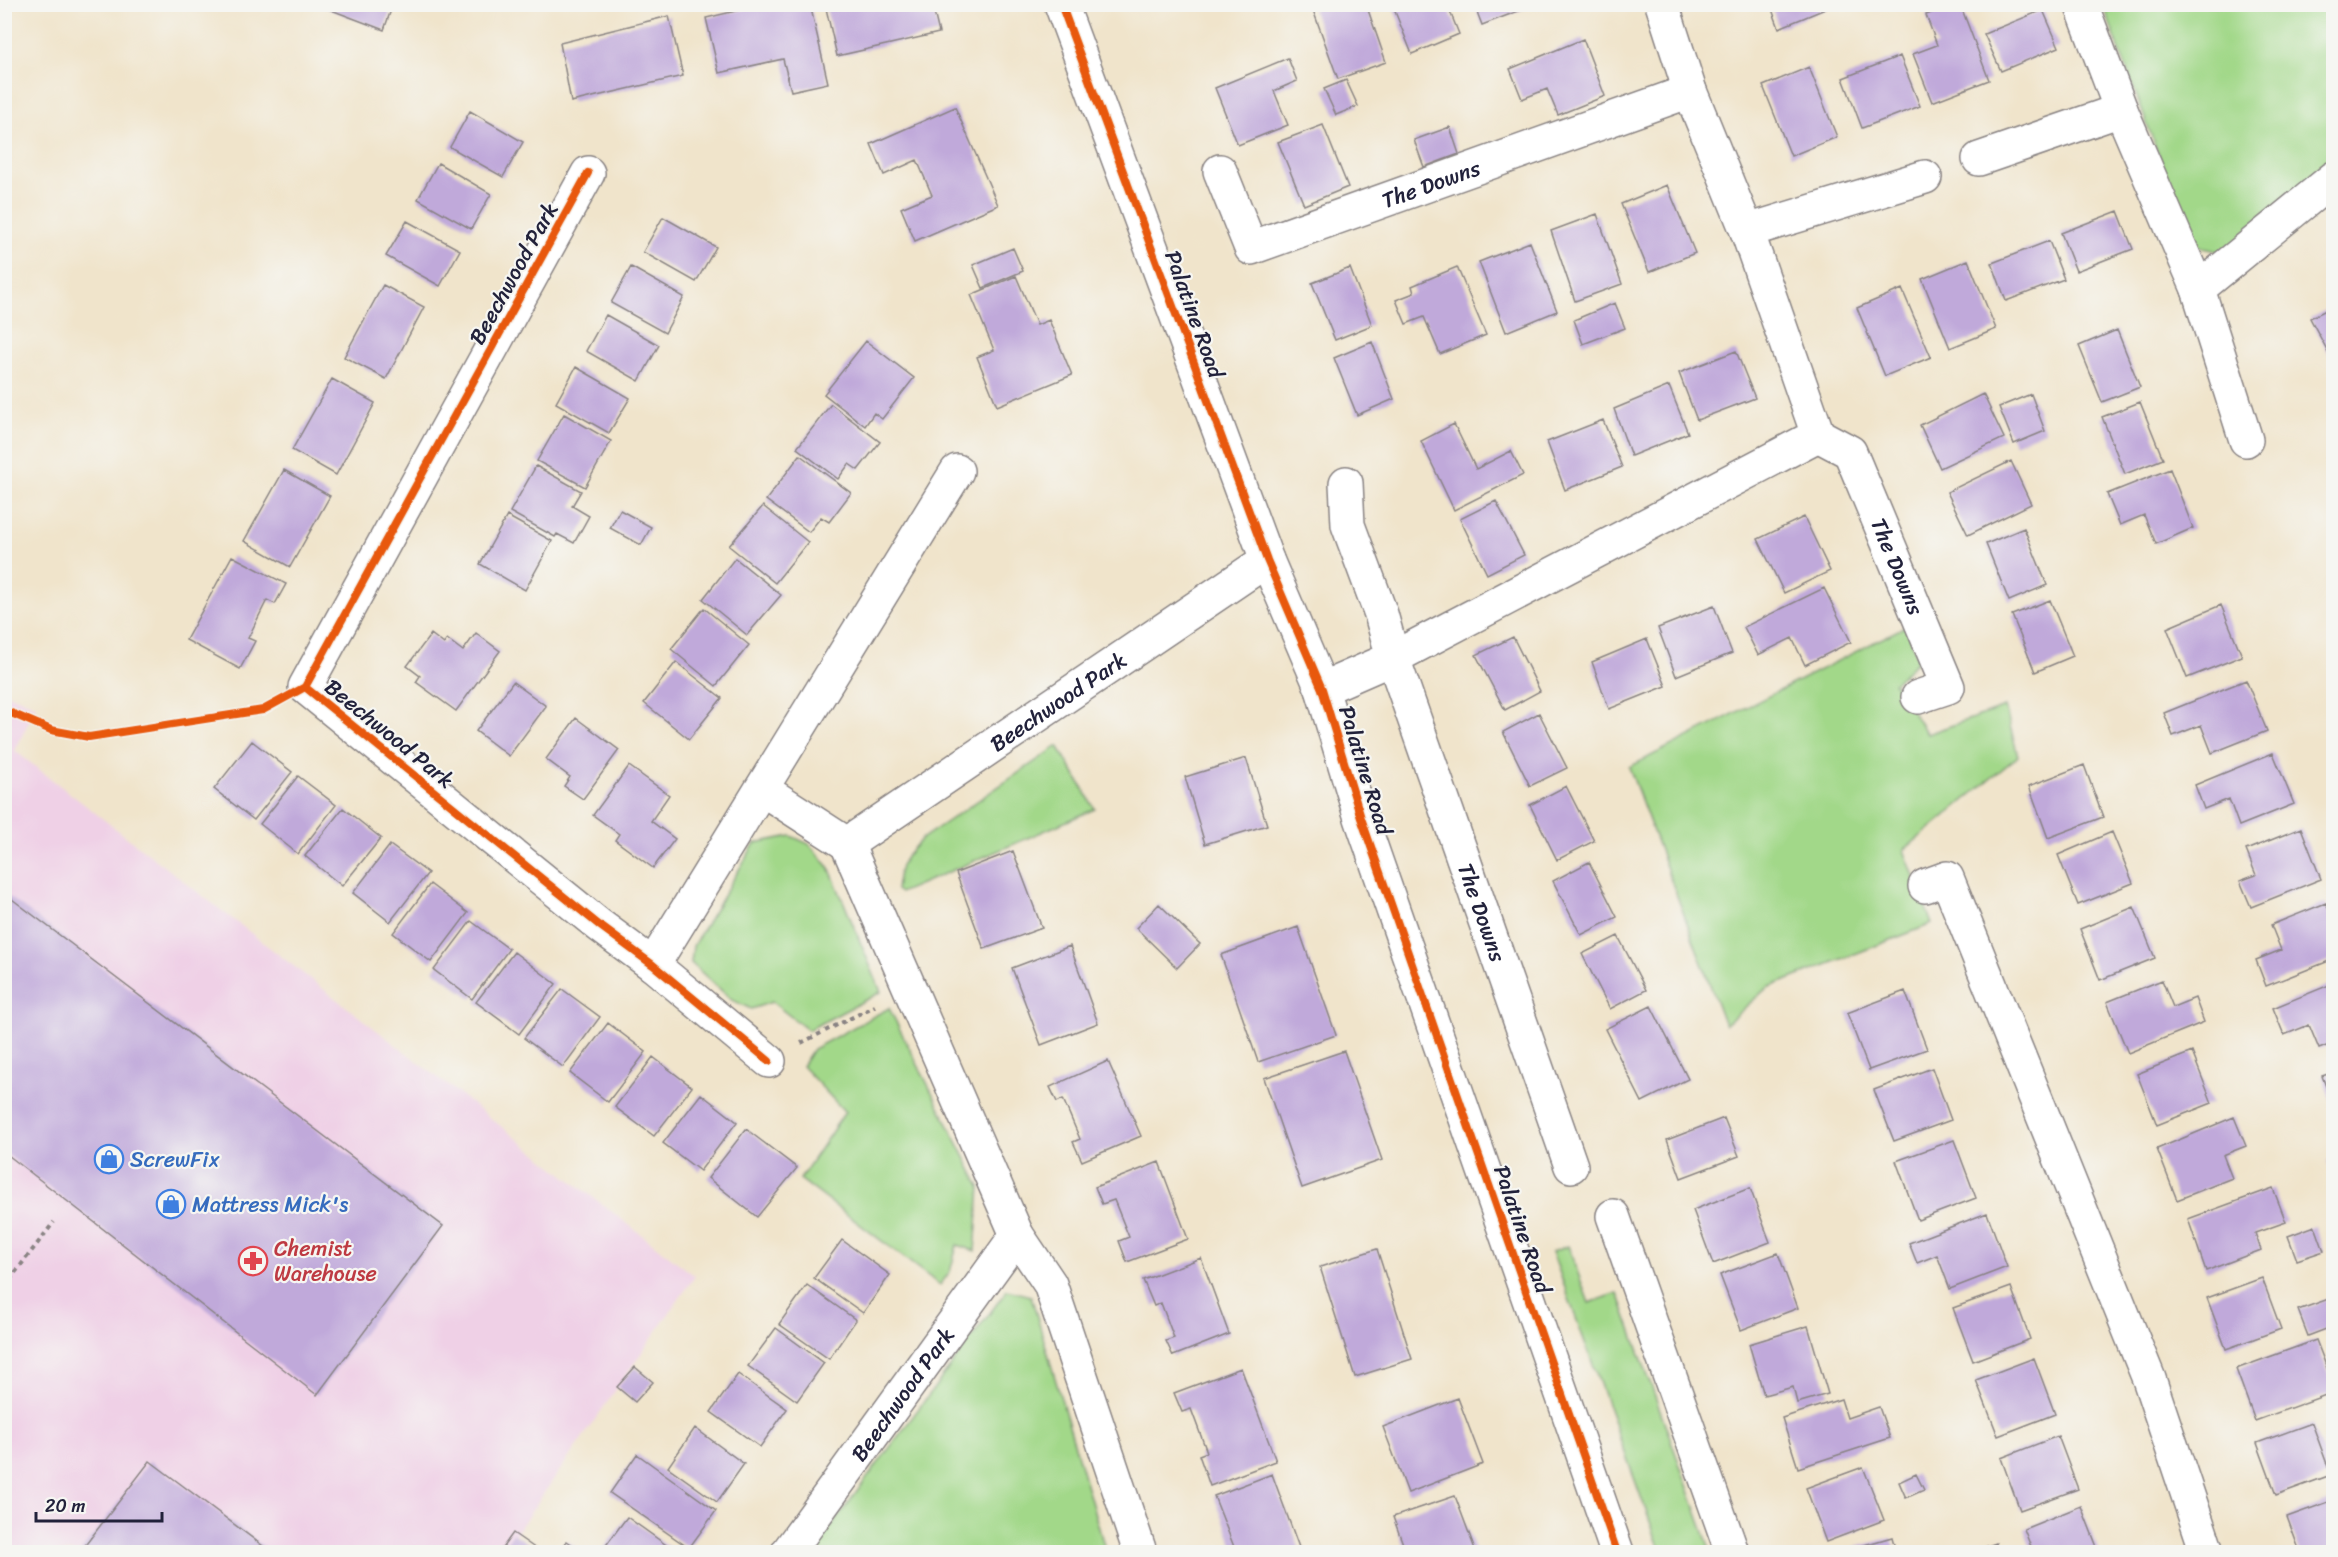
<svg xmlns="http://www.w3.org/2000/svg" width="2338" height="1557" font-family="Sriracha,sans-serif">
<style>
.built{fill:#efd0e6}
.green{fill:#a2d889;stroke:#627d62;stroke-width:1.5}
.building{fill:#c0a9da}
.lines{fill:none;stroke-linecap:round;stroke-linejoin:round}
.street-casing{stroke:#898383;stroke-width:36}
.secondary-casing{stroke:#898383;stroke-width:36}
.path{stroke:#898383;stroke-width:4;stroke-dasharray:4.5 4.5;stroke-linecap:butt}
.street{stroke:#fff;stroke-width:33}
.secondary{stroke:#fff;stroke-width:33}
.cycleway-casing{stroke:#f6f6f2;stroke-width:11}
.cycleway{stroke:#e8590c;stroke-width:8}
.labels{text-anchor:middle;stroke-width:4.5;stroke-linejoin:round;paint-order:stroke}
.street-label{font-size:22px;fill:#22223b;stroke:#f6f6f2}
.shop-label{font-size:22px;fill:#366cbe;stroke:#f6f6f2;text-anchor:start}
.health-label{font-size:22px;fill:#be3a42;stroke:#f6f6f2;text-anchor:start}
</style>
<rect width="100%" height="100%" fill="#f6f6f2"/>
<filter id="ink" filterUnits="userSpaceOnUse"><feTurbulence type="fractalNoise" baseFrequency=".0167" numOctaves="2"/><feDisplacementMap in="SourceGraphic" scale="12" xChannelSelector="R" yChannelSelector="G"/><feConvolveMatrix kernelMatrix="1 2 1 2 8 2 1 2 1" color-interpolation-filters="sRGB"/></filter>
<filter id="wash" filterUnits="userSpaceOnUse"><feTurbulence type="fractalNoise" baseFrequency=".008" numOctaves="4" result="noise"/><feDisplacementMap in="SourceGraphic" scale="24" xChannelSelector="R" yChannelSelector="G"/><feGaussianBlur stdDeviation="1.35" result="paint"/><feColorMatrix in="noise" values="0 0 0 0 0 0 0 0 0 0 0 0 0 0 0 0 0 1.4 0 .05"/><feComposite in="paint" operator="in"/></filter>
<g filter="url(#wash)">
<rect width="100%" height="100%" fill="#f0e4cb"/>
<path class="built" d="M4,692L36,706L15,751L695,1276L503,1552H5Z"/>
<path class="green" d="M2103,5H2333V162L2226,253L2199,247L2187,232Z
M1906,626L1918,660L1894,683L1927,734L2005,707L2018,756L1904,850L1932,924L1767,988L1725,1025L1629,767Z
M1058,746L1095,809L900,893L896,890C899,863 904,857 923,838Z
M791,836L809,844L829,867L881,992L808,1030L772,1002L751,1009L732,1000L691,963L693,946L755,843Z
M889,1008L980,1187L975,1251L957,1245L950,1272L940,1285L800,1179L845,1112L802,1066L813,1049Z
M1568,1246L1589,1303L1618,1293L1711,1552H1661L1552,1252Z
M1007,1290L1031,1296L1106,1552H812Z"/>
<g id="blocks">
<path class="building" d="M327,4H393L384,30L326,8Z
M765,4H810L828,83L791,91L783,59L719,73L706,18Z
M825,4H932L939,33L837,56Z
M1328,4H1366L1386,62L1338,79L1313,10Z
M1392,4H1447L1459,34L1412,54Z
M1474,4H1534V5L1482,25Z
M1770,4H1835V5L1779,28Z
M1954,4H1960L1989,80L1932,102L1913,54L1937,45L1926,15Z
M2043,10L2059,47L2001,71L1984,34Z
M669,16L683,76L571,102L560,43Z
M1583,39L1605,96L1558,115L1547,89L1522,99L1510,69Z
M1900,56L1920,106L1862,128L1843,78Z
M1288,58L1297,81L1274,91L1288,125L1238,145L1215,88Z
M1809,67L1837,137L1791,156L1763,86Z
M1346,80L1358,106L1336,115L1324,89Z
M955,107L998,205L915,241L901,208L932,195L917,160L884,175L871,144Z
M470,111L523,142L503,177L450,147Z
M1323,125L1348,187L1304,205L1278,142Z
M1450,127L1459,154L1424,167L1414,140Z
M438,163L491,194L471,229L418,199Z
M1667,185L1695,253L1649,272L1621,204Z
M2118,211L2133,249L2076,271L2061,233Z
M1597,214L1622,284L1575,301L1551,231Z
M663,217L716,247L696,282L643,252Z
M407,221L460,250L440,286L386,256Z
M2049,241L2064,279L2006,301L1992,263Z
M1530,242L1557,311L1506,332L1479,262Z
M1013,248L1023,271L983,288L973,265Z
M1968,260L1996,329L1950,348L1922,279Z
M631,267L684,297L665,333L611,303Z
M1457,267L1486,335L1440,354L1424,317L1406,324L1396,300L1414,293L1412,286Z
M1350,268L1372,325L1335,340L1312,283Z
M1016,276L1037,325L1049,320L1072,375L997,406L977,357L994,350L971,295Z
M383,285L424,307L386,379L344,357Z
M1902,289L1931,357L1885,376L1857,308Z
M1615,303L1625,328L1583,344L1574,320Z
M2334,306V363L2310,318Z
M606,315L659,345L639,381L586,351Z
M2117,330L2140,387L2102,402L2079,346Z
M866,341L914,378L882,419L874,413L865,426L824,394Z
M1372,342L1394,399L1357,415L1334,358Z
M1736,351L1755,398L1697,420L1679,373Z
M576,367L630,398L609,433L556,403Z
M332,379L375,403L336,475L292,450Z
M1669,386L1688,433L1631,456L1614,409Z
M1983,394L2004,438L1940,468L1920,425Z
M2031,394L2045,431L2014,444L1999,407Z
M2140,402L2163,459L2125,474L2102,417Z
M831,404L880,442L858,470L849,464L838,479L797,448Z
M564,414L611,441L585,487L537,461Z
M1603,420L1622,467L1565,490L1547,442Z
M1454,424L1476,469L1511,451L1523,475L1454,510L1421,441Z
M800,455L851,493L829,522L821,517L809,532L766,500Z
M2011,461L2031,504L1968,535L1947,492Z
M536,466L581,491L572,506L589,516L574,543L557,534L555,537L510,512Z
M2170,469L2193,528L2156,544L2144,515L2120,525L2107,494Z
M284,470L330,496L290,567L244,541Z
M1496,501L1524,555L1487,574L1460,519Z
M763,506L808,542L775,583L729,546Z
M620,510L651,527L641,545L610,528Z
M507,516L552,541L525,590L480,564Z
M1804,517L1830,571L1784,593L1758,539Z
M2024,528L2047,585L2009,601L1986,544Z
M232,556L286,584L275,604L267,600L248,638L255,641L240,669L186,640Z
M735,558L781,595L747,635L703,599Z
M1824,588L1851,642L1805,665L1792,638L1758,655L1744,627Z
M2050,600L2073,656L2035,672L2012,615Z
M2221,605L2242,656L2187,678L2167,628Z
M1714,606L1732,653L1676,676L1658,628Z
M704,608L749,645L716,686L671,649Z
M476,633L500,651L456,711L416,682L420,676L407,666L431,634L444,644L447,639L463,651Z
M1513,637L1540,691L1505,710L1476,655Z
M1647,639L1666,686L1609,709L1592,662Z
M676,662L722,698L689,739L644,703Z
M2246,680L2267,731L2212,753L2201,725L2173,736L2164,713Z
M513,682L546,706L509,756L476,731Z
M1539,713L1567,768L1530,786L1503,732Z
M576,718L619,750L583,799L564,786L570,777L546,759Z
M252,741L292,772L254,820L214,789Z
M2273,753L2294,804L2239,826L2229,799L2204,809L2195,785Z
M1246,758L1267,825L1205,844L1185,777Z
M2084,765L2103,817L2048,838L2029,786Z
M629,766L669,795L651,821L675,839L653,868L615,840L619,834L593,815Z
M298,776L336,805L298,854L260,824Z
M1566,786L1594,841L1557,860L1530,805Z
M343,808L381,838L342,886L305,856Z
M2301,828L2321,879L2251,907L2240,881L2256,875L2246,850Z
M2112,832L2133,883L2078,905L2058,855Z
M390,845L428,873L390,922L353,893Z
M1013,851L1042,928L984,949L956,873Z
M1589,862L1617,917L1581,935L1553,881Z
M430,884L468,913L431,962L393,933Z
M4,893L443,1226L317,1395L4,1152Z
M2326,903L2334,922V959L2266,986L2256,960L2281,950L2271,925Z
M1159,904L1200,944L1177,968L1136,928Z
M2134,907L2155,958L2100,980L2080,929Z
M471,921L509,949L472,999L434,970Z
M1298,927L1336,1035L1258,1062L1221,955Z
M1618,936L1646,990L1610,1009L1582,954Z
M1070,946L1098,1023L1041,1045L1012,968Z
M514,952L556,984L519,1034L476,1002Z
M2162,980L2173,1007L2195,998L2204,1022L2128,1053L2107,1002Z
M2334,983V1043L2319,1049L2309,1025L2284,1035L2273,1008Z
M562,989L600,1017L563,1067L524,1038Z
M1905,991L1927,1049L1869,1070L1847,1013Z
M1651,1006L1688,1079L1642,1102L1605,1029Z
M608,1023L646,1052L608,1102L570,1073Z
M1344,1051L1382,1160L1302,1188L1264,1078Z
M2192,1052L2212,1103L2157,1125L2137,1074Z
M653,1057L692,1087L654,1136L615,1107Z
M1108,1061L1141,1136L1082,1161L1073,1142L1080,1139L1063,1099L1057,1102L1050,1087Z
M1932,1068L1951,1120L1894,1141L1874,1090Z
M2334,1072V1105H2333L2322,1076Z
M701,1094L737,1122L700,1171L663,1143Z
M2234,1117L2246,1146L2223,1155L2232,1178L2177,1200L2157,1149Z
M1724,1118L1739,1156L1681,1178L1667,1140Z
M746,1129L797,1168L757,1217L708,1178Z
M1954,1140L1976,1198L1918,1220L1896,1161Z
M2334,1158V1179H2333L2326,1161Z
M1159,1162L1188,1239L1127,1262L1119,1241L1129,1237L1114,1200L1102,1204L1095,1187Z
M1750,1188L1770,1242L1713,1264L1693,1210Z
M2273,1188L2286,1222L2255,1233L2261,1250L2206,1271L2188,1219Z
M1987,1213L2007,1267L1950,1289L1937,1255L1917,1263L1909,1243Z
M2315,1226L2324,1251L2297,1260L2288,1236Z
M842,1240L890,1275L863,1313L814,1278Z
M1377,1249L1412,1359L1355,1377L1320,1267Z
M1778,1253L1798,1308L1741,1330L1720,1275Z
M1201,1258L1229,1334L1173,1356L1166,1341L1174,1338L1161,1303L1154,1306L1143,1280Z
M2262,1278L2281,1329L2226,1349L2207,1298Z
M807,1285L856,1320L829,1359L779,1324Z
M2011,1287L2030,1339L1973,1361L1953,1308Z
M2334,1297V1326L2308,1336L2298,1310Z
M1808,1326L1828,1394L1797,1403L1793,1387L1764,1395L1749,1344Z
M776,1328L824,1363L797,1401L748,1366Z
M2316,1340L2334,1386V1392L2255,1421L2236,1369Z
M2034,1358L2055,1414L1998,1436L1976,1380Z
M635,1367L653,1382L635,1402L617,1387Z
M1241,1368L1276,1461L1210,1486L1199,1455L1207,1452L1191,1409L1182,1412L1174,1393Z
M738,1374L787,1409L760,1447L711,1412Z
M1458,1398L1483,1464L1408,1493L1383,1427Z
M1841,1399L1847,1418L1879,1407L1890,1438L1798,1468L1782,1418Z
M2312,1423L2331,1475L2276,1495L2257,1443Z
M695,1428L744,1464L717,1502L668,1467Z
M2058,1436L2078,1489L2020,1510L2001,1458Z
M637,1454L716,1511L689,1548L610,1493Z
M150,1461L271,1552H80Z
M1863,1467L1884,1520L1826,1542L1806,1488Z
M1272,1474L1300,1550L1294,1552H1236L1214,1496Z
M1916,1474L1924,1490L1906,1498L1899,1482Z
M1455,1496L1476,1552H1406L1393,1517Z
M2334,1500V1552H2300L2287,1517Z
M2081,1506L2099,1552H2033L2024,1529Z
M627,1517L676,1552H601Z
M513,1533L539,1551L538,1552L500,1551Z
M1892,1537L1896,1552H1840Z
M567,1541L583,1552H559Z
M1996,1543L1999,1552H1971Z"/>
</g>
</g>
<g filter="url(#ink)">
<use href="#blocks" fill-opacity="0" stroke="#898383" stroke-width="1.5"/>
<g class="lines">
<g class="street-casing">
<g id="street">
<path d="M2081,4L2121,110L2198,289L2246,440"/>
<path d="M1979,159L2121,110"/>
<path id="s1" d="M1220,171L1251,248L1690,91"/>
<path d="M588,173L305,687L599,925L653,965L769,1061"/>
<path d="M1747,231L1925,177"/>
<path d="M2198,289L2334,178"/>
<path id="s2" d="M1818,435L1850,452L1948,687L1918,697"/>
<path id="s3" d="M1346,483L1348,525L1381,614L1393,658L1571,1166"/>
<path d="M1322,689L1393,658L1818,435L1747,231L1690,91L1662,4"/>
<path id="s4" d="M762,789L847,844L1267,560"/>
<path d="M847,844L1017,1235L1050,1284L1140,1552"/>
<path d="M1925,886L1947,878L2149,1379L2207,1552"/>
<path d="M653,965L957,471"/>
<path d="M1613,1216L1732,1552"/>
<path id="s5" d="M788,1552L1017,1235"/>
</g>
</g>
<g class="secondary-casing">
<path id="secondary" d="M1061,4L1267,560L1322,689L1361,818L1617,1552"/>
</g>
<path class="path" d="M801,1043L875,1006
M4,1287L54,1222"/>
<use href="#street" class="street"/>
<use href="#secondary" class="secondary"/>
<g class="cycleway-casing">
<path id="cycleway" d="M1061,4L1267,560L1322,689L1361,818L1617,1552
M588,173L305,687L599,925L653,965L769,1061
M4,710L51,730L89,737L263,710L305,687"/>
</g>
<use href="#cycleway" class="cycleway"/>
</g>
</g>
<defs>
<g id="shop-ring" transform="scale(1.5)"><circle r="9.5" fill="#f6f6f2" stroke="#3f7fe0" stroke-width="1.5"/><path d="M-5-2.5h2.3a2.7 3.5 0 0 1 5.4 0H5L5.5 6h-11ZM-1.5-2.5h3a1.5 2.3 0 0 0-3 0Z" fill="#3f7fe0"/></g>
<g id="pharmacy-ring" transform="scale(1.5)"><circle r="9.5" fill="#f6f6f2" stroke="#e0444e" stroke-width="1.5"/><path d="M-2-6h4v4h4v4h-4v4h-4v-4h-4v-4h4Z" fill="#e0444e"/></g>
</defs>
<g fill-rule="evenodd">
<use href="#shop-ring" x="109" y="1159"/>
<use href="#shop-ring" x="171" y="1204"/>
<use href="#pharmacy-ring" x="253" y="1261"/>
</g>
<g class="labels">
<g class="street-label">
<text dy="8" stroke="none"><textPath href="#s1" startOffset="274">The Downs</textPath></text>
<text transform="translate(513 273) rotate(-61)" y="8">Beechwood Park</text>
<text transform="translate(1195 314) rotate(70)" y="8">Palatine Road</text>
<text dy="8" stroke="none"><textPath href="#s2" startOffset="160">The Downs</textPath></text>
<text dy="8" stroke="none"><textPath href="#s4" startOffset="356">Beechwood Park</textPath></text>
<text transform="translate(390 733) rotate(39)" y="8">Beechwood Park</text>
<text transform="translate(1366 770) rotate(73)" y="8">Palatine Road</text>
<text dy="8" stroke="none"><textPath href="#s3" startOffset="452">The Downs</textPath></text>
<text transform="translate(1523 1229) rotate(71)" y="8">Palatine Road</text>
<text dy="8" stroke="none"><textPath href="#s5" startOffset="195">Beechwood Park</textPath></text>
</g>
<g class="shop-label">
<text x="130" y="1167">ScrewFix</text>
<text x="192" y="1212">Mattress Mick's</text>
</g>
<g class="health-label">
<text x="274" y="1256">Chemist<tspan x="274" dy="25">Warehouse</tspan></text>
</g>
</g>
<rect width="2338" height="1557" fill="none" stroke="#f6f6f2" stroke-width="24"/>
<path d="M36 1512v9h126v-9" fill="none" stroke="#22223b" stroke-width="3"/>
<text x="45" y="1512" font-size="18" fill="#22223b" stroke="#f6f6f2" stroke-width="4.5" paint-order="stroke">20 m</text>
</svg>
